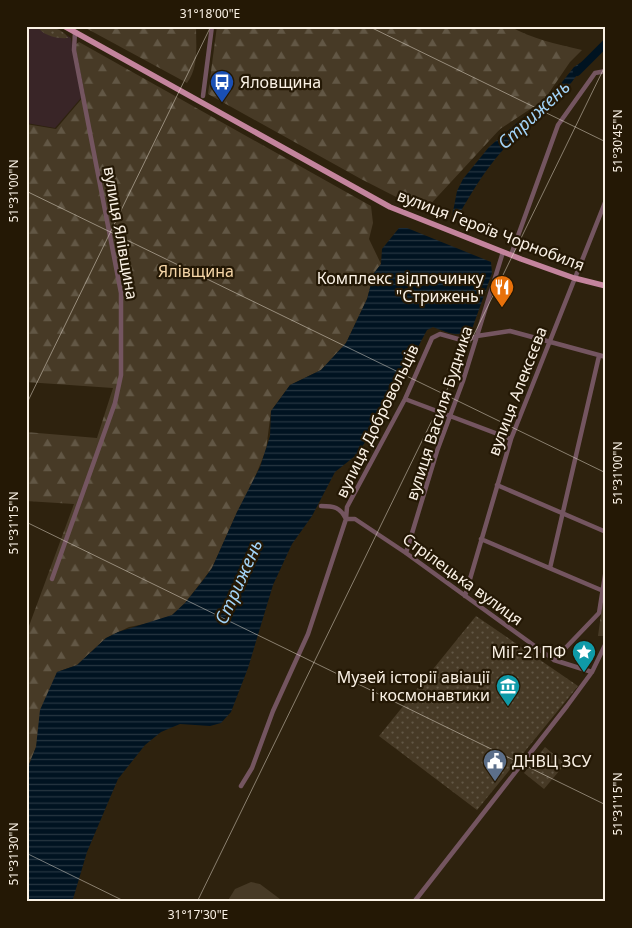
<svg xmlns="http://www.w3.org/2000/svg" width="632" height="928" font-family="'Noto Sans',sans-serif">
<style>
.commercial{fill:#392527}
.grass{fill:url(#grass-dots)}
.forest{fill:url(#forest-firs)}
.pitch{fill:#473a26}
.water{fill:url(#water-rules)}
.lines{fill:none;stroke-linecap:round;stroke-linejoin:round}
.river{stroke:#001321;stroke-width:8}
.minor{stroke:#745560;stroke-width:4.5}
.major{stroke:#c4849d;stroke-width:5.5}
.ticks{fill:none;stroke:#faf1e5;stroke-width:1;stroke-opacity:0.45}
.labels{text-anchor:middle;stroke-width:4.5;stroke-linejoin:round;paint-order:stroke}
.poi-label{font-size:16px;fill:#faf1e5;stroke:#241805;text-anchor:end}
.street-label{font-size:16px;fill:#faf1e5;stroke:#241805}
.park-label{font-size:16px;fill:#f6d6a7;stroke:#241805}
.water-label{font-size:18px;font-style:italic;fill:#a2d3f7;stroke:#241805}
.neatline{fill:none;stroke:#faf1e5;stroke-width:2}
.ticks-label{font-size:12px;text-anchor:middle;fill:#faf1e5}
</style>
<defs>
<pattern id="grass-dots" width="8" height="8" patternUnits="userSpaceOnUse" patternTransform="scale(1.25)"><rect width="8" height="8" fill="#473a26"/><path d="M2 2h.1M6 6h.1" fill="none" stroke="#625745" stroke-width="1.8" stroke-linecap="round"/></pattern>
<pattern id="forest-firs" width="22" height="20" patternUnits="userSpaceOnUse" patternTransform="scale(1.25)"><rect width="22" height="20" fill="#473a26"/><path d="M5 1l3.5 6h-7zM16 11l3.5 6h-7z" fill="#625745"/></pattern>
<pattern id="water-rules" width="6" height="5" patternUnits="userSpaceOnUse" patternTransform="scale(1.25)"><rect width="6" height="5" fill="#001321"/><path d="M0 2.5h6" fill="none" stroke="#263641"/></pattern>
</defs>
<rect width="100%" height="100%" fill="#2e220e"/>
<path class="commercial" d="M26,26H52L71,38L81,98L55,128L26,123Z"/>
<path class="grass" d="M37,26C48,26 63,28 68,38C56,39 42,35 37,26Z
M476,616L578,686L477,810L379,736Z
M545,747L565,764L544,789L524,773Z"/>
<path class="forest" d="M82,26H196C196,46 199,67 187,83Z
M217,26H509C533,39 556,44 582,50L570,62L544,100L500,129L426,209L406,202L361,179L208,94Z
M79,42L371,206L373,223L369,239L381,264L374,273L367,299L346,343L321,370L290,385L271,411L266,450L251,487L237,512L212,568L185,603L172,615L154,622L129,627L106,638L77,665L57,672L36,747L26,772V627L29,626L74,504L26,501V432L97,438L113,388L26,382V124L56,129L85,95L75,45Z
M606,578V633L605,636H598Z"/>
<path class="pitch" d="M251,882L260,884L284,902H227L235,889Z"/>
<path class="water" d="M583,61C577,89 522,128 502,151C484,171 470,195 457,218L452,217L457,191L463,179L489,147L537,106L544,105L574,67Z
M399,228H407L491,262L492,273L472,329C460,339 446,332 433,327L427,330L374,430L355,456L335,472L312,516L292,544L273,585L248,668L231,712L221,723L210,726L180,724L161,732L145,745L118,779L87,852L73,899L70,902H26V772L36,747L40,710L57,672L77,665L106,638L118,632L172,615L185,603L204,579L212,568L237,512L260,467L270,436L271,411L290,385L321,370L346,343L367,299L374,273L381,264L382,249Z"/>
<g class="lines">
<path class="river" d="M577,72L606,43"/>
<path class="minor" d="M203,96L212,26
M511,255L558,125L595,73L606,71
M405,399L511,439
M497,485L606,532
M321,506C334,506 340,507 346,519H355L406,553L554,660L592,672
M481,539L601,590
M406,553L437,451L463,381L503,252
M550,568L599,356
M52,579L115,403L121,375V293L74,50L75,32
M465,596L511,439L606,200
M554,660L599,613L606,569
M241,786L252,768L273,711L308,634L346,519L347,507L405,399L432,338L440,334L465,341L477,336L510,331L606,357
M414,902L567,706L592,672L606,643"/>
<path class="major" d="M64,26L390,207L521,259L574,278L606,286"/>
</g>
<path class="ticks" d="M368,26L606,142M26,191L606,473M26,405L211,26M26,522L606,805M26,853L126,902M197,902L606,64"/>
<defs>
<g id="bus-pin" transform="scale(1.25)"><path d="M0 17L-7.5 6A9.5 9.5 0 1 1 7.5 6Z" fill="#1a4fb4" stroke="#241805"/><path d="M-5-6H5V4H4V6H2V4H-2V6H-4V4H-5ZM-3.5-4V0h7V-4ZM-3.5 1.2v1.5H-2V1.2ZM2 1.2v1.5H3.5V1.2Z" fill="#fff"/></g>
<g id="restaurant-pin" transform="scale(1.25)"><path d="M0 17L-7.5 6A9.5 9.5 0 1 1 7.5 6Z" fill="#e8710a" stroke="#241805"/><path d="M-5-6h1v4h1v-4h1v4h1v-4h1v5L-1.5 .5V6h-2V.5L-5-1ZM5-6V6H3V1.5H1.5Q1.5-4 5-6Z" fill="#fff"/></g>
<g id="sight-pin" transform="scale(1.25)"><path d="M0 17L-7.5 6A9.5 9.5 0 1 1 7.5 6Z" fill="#0f9aa8" stroke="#241805"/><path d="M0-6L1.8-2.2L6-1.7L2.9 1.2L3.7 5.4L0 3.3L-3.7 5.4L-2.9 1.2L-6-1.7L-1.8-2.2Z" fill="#fff"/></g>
<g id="museum-pin" transform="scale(1.25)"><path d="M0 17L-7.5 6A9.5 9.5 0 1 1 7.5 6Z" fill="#0f9aa8" stroke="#241805"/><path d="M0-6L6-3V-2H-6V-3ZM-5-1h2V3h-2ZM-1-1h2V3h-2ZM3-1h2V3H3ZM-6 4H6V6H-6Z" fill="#fff"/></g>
<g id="civic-pin" transform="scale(1.25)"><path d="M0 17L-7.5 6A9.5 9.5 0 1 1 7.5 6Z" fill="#5c6f8a" stroke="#241805"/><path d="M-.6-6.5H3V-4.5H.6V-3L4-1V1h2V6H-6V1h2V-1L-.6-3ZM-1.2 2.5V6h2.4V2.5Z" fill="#fff"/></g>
</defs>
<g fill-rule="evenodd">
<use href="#bus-pin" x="222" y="82"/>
<use href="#restaurant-pin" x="502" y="287"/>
<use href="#sight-pin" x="584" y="652"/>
<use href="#museum-pin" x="508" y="686"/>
<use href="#civic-pin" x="495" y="761"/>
</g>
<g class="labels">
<g class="poi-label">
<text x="240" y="88" text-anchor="start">Яловщина</text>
<text x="484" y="284">Комплекс відпочинку<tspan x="484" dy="18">"Стрижень"</tspan></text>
<text x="566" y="658">МіГ-21ПФ</text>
<text x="490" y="683">Музей історії авіації<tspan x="490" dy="18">і космонавтики</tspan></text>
<text x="512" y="767" text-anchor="start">ДНВЦ ЗСУ</text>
</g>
<g class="street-label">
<text transform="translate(491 230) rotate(21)" y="6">вулиця Героїв Чорнобиля</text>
<text transform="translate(121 233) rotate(80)" y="6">вулиця Ялівщина</text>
<text transform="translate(517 391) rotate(-69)" y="6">вулиця Алексєєва</text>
<text transform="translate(439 413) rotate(-72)" y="6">вулиця Василя Будника</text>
<text transform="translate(377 421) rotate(-64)" y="6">вулиця Добровольців</text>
<text transform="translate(463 579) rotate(36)" y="6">Стрілецька вулиця</text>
</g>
<g class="park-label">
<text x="196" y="277">Ялівщина</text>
</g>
<g class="water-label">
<text transform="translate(534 115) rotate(-43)" y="6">Стрижень</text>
<text transform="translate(239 582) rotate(-66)" y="6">Стрижень</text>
</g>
</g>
<rect width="632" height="928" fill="none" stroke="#241805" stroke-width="55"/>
<rect x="28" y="28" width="576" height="872" class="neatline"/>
<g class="ticks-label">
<text x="210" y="18">31°18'00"E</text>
<text transform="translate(618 141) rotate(-90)" y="4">51°30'45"N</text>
<text transform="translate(14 191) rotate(-90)" y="4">51°31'00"N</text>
<text transform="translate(618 473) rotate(-90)" y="4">51°31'00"N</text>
<text transform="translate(14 523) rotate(-90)" y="4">51°31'15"N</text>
<text transform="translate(618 804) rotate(-90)" y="4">51°31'15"N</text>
<text transform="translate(14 854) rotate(-90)" y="4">51°31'30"N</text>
<text x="198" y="919">31°17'30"E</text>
</g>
</svg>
